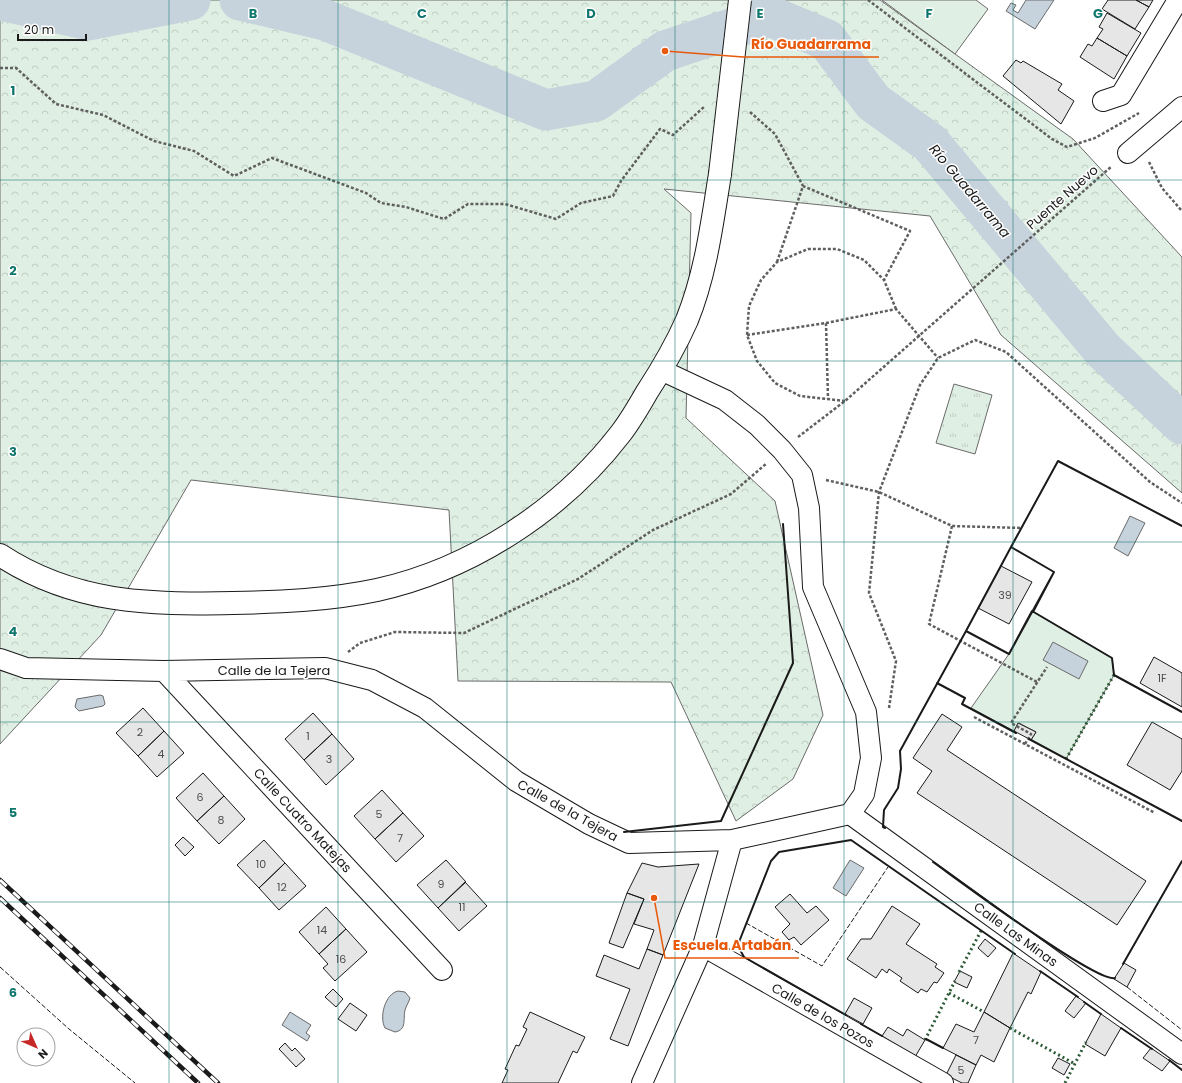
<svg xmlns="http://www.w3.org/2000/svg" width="1182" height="1083" font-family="Poppins,sans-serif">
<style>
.grass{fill:#e0efe3;stroke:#6a6a6a}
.forest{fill:url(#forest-crowns);stroke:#6a6a6a}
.park{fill:url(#park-tufts);stroke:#6a6a6a}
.water{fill:#c6d2dc;stroke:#6a6a6a}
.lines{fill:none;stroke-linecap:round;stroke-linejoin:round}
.river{stroke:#c6d2dc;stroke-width:41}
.building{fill:#e6e6e6;stroke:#1a1a1a}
.street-casing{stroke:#1a1a1a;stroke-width:22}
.secondary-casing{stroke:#1a1a1a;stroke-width:24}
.path{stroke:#5f5f5f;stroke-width:2.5;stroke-dasharray:3 2;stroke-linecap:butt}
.street{stroke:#fff;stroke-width:20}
.secondary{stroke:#fff;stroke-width:22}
.rail-casing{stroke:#1a1a1a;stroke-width:4.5}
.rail{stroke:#fff;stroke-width:3;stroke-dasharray:9;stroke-linecap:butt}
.secondary-bridge-casing{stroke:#1a1a1a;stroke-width:24;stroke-linecap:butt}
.secondary-bridge{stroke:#fff;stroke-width:22}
.hedge{stroke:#2b5a34;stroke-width:3;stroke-dasharray:2 3;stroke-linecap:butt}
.fence{stroke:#1a1a1a;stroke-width:1;stroke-dasharray:5 2;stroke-linecap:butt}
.wall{stroke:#1a1a1a;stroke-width:2}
.grid{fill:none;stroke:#0f766e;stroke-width:1;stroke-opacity:0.55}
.labels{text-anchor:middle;stroke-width:3;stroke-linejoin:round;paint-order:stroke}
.number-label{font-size:11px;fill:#4d4d4d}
.street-label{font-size:13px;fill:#1a1a1a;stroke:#fff}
.water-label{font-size:14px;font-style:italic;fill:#1a1a1a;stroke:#fff}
.grid-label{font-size:13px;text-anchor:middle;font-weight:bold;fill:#0f766e;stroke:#fff;stroke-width:3;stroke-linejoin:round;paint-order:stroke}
.leader{fill:none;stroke:#e8590c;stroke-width:1.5}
.callout-dot{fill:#e8590c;stroke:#fff;stroke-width:1.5}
.callout-label{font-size:14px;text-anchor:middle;font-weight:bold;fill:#e8590c;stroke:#fff;stroke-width:3;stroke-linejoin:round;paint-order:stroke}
</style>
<defs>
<pattern id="forest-crowns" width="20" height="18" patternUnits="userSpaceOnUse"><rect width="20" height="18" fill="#e0efe3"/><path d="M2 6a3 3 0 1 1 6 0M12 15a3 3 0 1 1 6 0" fill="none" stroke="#c0ccc2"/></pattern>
<pattern id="park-tufts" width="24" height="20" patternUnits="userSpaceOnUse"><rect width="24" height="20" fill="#e0efe3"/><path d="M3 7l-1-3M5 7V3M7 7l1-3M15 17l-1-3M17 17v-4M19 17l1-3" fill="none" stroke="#c0ccc2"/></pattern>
</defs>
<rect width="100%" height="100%" fill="#fff"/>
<path class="grass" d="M882,0H976L988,9L955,54Z
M1032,611L1112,658L1114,675L1066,759L1031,740L1036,732L1019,723L1014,731L971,708L1009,654Z"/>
<path class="forest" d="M0,0H880L1073,139L1182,257V493L1001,335L930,216L664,189L691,213L686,418L775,501L823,715L793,779L736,821L671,682L458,681L449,510L191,480L101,635L0,744Z"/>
<path class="park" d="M954,384L992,395L975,454L936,443Z"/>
<path class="water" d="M1026,0H1054L1035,29L1006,11L1011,3L1016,5L1013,10L1018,13Z
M1130,516L1145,523L1128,556L1114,548Z
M1053,642L1088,661L1079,679L1043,660Z
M100,695L103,696L105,704L103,706L79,711L75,707L77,699Z
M850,860L864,868L846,896L833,888Z
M398,991L405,992L410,998C409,1002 406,1006 405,1010C403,1019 407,1030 395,1032L385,1028C379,1017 385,994 398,991Z
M290,1012L311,1025L306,1033L310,1036L307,1041L282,1025Z"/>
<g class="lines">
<path class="river" d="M1,0L89,20L190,0
M240,0L325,20L546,110L596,101L665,51L770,16L827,40L873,102L930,143L1103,350L1182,424"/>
</g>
<path class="building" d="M1108,0H1136L1149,7L1135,29L1102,9Z
M1136,0H1153L1149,7Z
M1107,13L1141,33L1127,56L1097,38L1103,29L1099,27Z
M1097,38L1127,56L1114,79L1080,57L1088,44L1092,46Z
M1016,60L1021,63L1023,61L1062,84L1058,90L1074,101L1061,124L1003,76Z
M1001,566L1032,582L1009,624L978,608Z
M1154,657L1182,673V707L1140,683Z
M143,708L164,731L138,756L116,733Z
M313,713L332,734L304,760L285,739Z
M942,714L962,727L947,750L1146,881L1117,925L917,793L932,771L913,758Z
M1152,722L1182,739V771L1170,790L1127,765Z
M1018,723L1036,732L1031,740L1014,731Z
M164,731L184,753L157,777L138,756Z
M332,734L354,759L326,785L304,760Z
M203,773L224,796L197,821L176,798Z
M382,790L403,813L375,839L354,816Z
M224,796L245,819L219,844L197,821Z
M403,813L424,836L396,862L375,839Z
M183,837L194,847L185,856L175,845Z
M264,840L285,863L259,888L237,865Z
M446,860L466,882L438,908L417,885Z
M285,863L306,886L279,910L259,888Z
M642,863L658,867L699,864L663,955L647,949L654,930L634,924L644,899L627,893Z
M465,882L487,906L459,931L438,908Z
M627,893L644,899L623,948L609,943Z
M790,894L807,913L816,906L829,920L801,945L794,937L789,940L782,932L790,924L775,907Z
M892,906L920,924L906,944L937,964L935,967L944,973L937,983L934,982L927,992L921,989L918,993L900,981L902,978L889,969L887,973L882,969L876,978L847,959L861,939H871Z
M326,907L346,929L319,954L299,932Z
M346,929L367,952L335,981L323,968L328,964L319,954Z
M985,939L996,948L988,957L978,948Z
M647,949L663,955L628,1046L610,1039L630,989L596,976L604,955L639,969Z
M1013,953L1041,972L1031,994L1028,992L1010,1028L984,1012Z
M1124,963L1136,970L1127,987L1114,979Z
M960,971L972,977L967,988L954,982Z
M333,989L343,999L336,1007L325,997Z
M1076,996L1086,1003L1074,1018L1065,1011Z
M854,998L872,1008L863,1024L845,1014Z
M350,1003L367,1015L356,1031L338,1019Z
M530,1012L585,1037L577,1053L573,1051L558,1083H502L508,1070L505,1069L516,1045L519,1046L527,1029L523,1027Z
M984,1012L1010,1028L994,1062L981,1055L976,1065L943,1048L956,1024L974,1032Z
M1101,1014L1121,1028L1105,1056L1085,1044Z
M888,1027L903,1036L907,1029L925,1040L915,1057L882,1036Z
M285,1043L292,1051L295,1048L305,1059L296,1067L279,1049Z
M1151,1048L1170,1061L1162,1071L1143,1058Z
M956,1055L976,1065L968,1083H962L946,1075Z
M1058,1058L1070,1064L1064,1075L1052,1068Z"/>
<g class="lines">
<g class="street-casing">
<path id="street" d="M1103,101L1121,95L1178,0
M1128,153L1182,107
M0,659L26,668L164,671L325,668L372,680L425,708L516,781L589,824L629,843L732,840L850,814L864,794L871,758L866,712L813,587L809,508L802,475L782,450L757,425L725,400L661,370
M164,671L442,970
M850,814L1182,1054
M703,946L943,1083
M642,1083L703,946L732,840"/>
</g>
<g class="secondary-casing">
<path id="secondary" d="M0,555C73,603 149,605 233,603C281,602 330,600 377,590C472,569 562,510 621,433C631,420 639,406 647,392C662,369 676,345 687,320C706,273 712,223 720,174"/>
</g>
<path class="path" d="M868,0L1052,139L1067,147L1095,138L1139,113
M0,68H16L56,104L103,115L154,141L194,151L234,176L272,158L366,193L381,203L406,207L444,219L468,204H505L556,219L581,203L613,196L621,181L660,129L673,135L704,107
M750,112L775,134L803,186
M1149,162L1162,188L1182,211
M777,262L803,186L910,231L884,280
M826,323L896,309L938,358
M747,335L826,323L828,399
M845,401L800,396L775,383L757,361L747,335L749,306L761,280L777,262L808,249H837L864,260L884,280L896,309
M798,437L845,401L1112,166
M826,480L879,492L952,526L1022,528
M952,526L929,624L1037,682
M348,652L360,643L395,632L464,633L578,579L653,530L731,494L767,463
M889,708L896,661L869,593L879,492L920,385L938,358L975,340L1006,352L1150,482L1182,503
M974,717L1155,813
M1025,744L1031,734L1011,723L1047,667"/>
<use href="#street" class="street"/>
<use href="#secondary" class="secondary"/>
<g class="rail-casing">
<path id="rail" d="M0,880L218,1083
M0,898L198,1083"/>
</g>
<use href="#rail" class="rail"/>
<g class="secondary-bridge-casing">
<path id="secondary-bridge" d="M720,174L740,0"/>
</g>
<use href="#secondary-bridge" class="secondary-bridge"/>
<path class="hedge" d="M1066,759L1114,675
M959,972L981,931
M949,993L984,1012
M1010,1028L1075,1064
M925,1040L955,981
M1065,1083L1086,1042"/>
<path class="fence" d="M746,923L822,966L888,867
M0,967L69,1029L135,1083
M1127,987L1182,1030"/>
<path class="wall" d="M1011,547L1054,572L1009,654L966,631Z
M1033,612L1054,572L1011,547L1058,461L1182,526
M937,683L965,698L962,704L1016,733
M1029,739L1182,821
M885,828L883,827L884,810L898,788L901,769L900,751L966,631L1009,654L1032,611L1112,658L1114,675L1182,712
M624,832L721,821L793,663L783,524
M933,862C957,879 1096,983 1115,978
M1123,964L1182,861
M1040,971L1078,997
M1084,1002L1101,1014
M846,1015L744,957L739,948V942L771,861L779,852L851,840L1015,954
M861,1024L882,1036
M1121,1028L1152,1049
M926,1039L943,1048
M1169,1060L1182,1070"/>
</g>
<path class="grid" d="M169,0V1083M338,0V1083M507,0V1083M675,0V1083M844,0V1083M1013,0V1083M0,180H1182M0,361H1182M0,542H1182M0,722H1182M0,902H1182"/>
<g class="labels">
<g class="number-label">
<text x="1005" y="599">39</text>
<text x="1162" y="682">1F</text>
<text x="140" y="736">2</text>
<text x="308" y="740">1</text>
<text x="161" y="758">4</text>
<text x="329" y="763">3</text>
<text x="200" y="801">6</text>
<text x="379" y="818">5</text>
<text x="221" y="824">8</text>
<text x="400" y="842">7</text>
<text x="261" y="868">10</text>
<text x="441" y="888">9</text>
<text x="282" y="891">12</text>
<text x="462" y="911">11</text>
<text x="322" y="934">14</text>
<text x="341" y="963">16</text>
<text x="976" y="1044">7</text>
<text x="961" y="1074">5</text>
</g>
<g class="street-label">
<text transform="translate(1062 197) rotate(-41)" y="5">Puente Nuevo</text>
<text x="274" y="675">Calle de la Tejera</text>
<text transform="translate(568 810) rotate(29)" y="5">Calle de la Tejera</text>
<text transform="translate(303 820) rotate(47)" y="5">Calle Cuatro Matejas</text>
<text transform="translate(1016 934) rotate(36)" y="5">Calle Las Minas</text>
<text transform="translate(823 1015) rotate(30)" y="5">Calle de los Pozos</text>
</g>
<g class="water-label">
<text transform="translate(970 191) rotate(50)" y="5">Río Guadarrama</text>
</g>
</g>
<g class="grid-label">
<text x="253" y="18">B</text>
<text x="422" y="18">C</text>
<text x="591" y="18">D</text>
<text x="760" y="18">E</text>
<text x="929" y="18">F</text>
<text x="1098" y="18">G</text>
<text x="13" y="95">1</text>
<text x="13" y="275">2</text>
<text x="13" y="456">3</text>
<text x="13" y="636">4</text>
<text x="13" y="817">5</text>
<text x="13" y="997">6</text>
</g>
<path class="leader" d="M665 51L743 57H879M654 898L665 958H799"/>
<g class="callout-dot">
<circle cx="665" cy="51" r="4"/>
<circle cx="654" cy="898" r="4"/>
</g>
<g class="callout-label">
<text x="811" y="49">Río Guadarrama</text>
<text x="732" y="950">Escuela Artabán</text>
</g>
<g transform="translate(36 1047) rotate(135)"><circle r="19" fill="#ffffff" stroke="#a3a3a3"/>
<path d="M0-3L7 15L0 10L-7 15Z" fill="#c62828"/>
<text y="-6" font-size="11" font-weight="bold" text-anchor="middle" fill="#1a1a1a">N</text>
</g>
<path d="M18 34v6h68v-6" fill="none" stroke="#1a1a1a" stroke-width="2"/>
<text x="24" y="34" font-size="12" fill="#1a1a1a" stroke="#ffffff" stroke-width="3" paint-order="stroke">20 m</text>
</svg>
